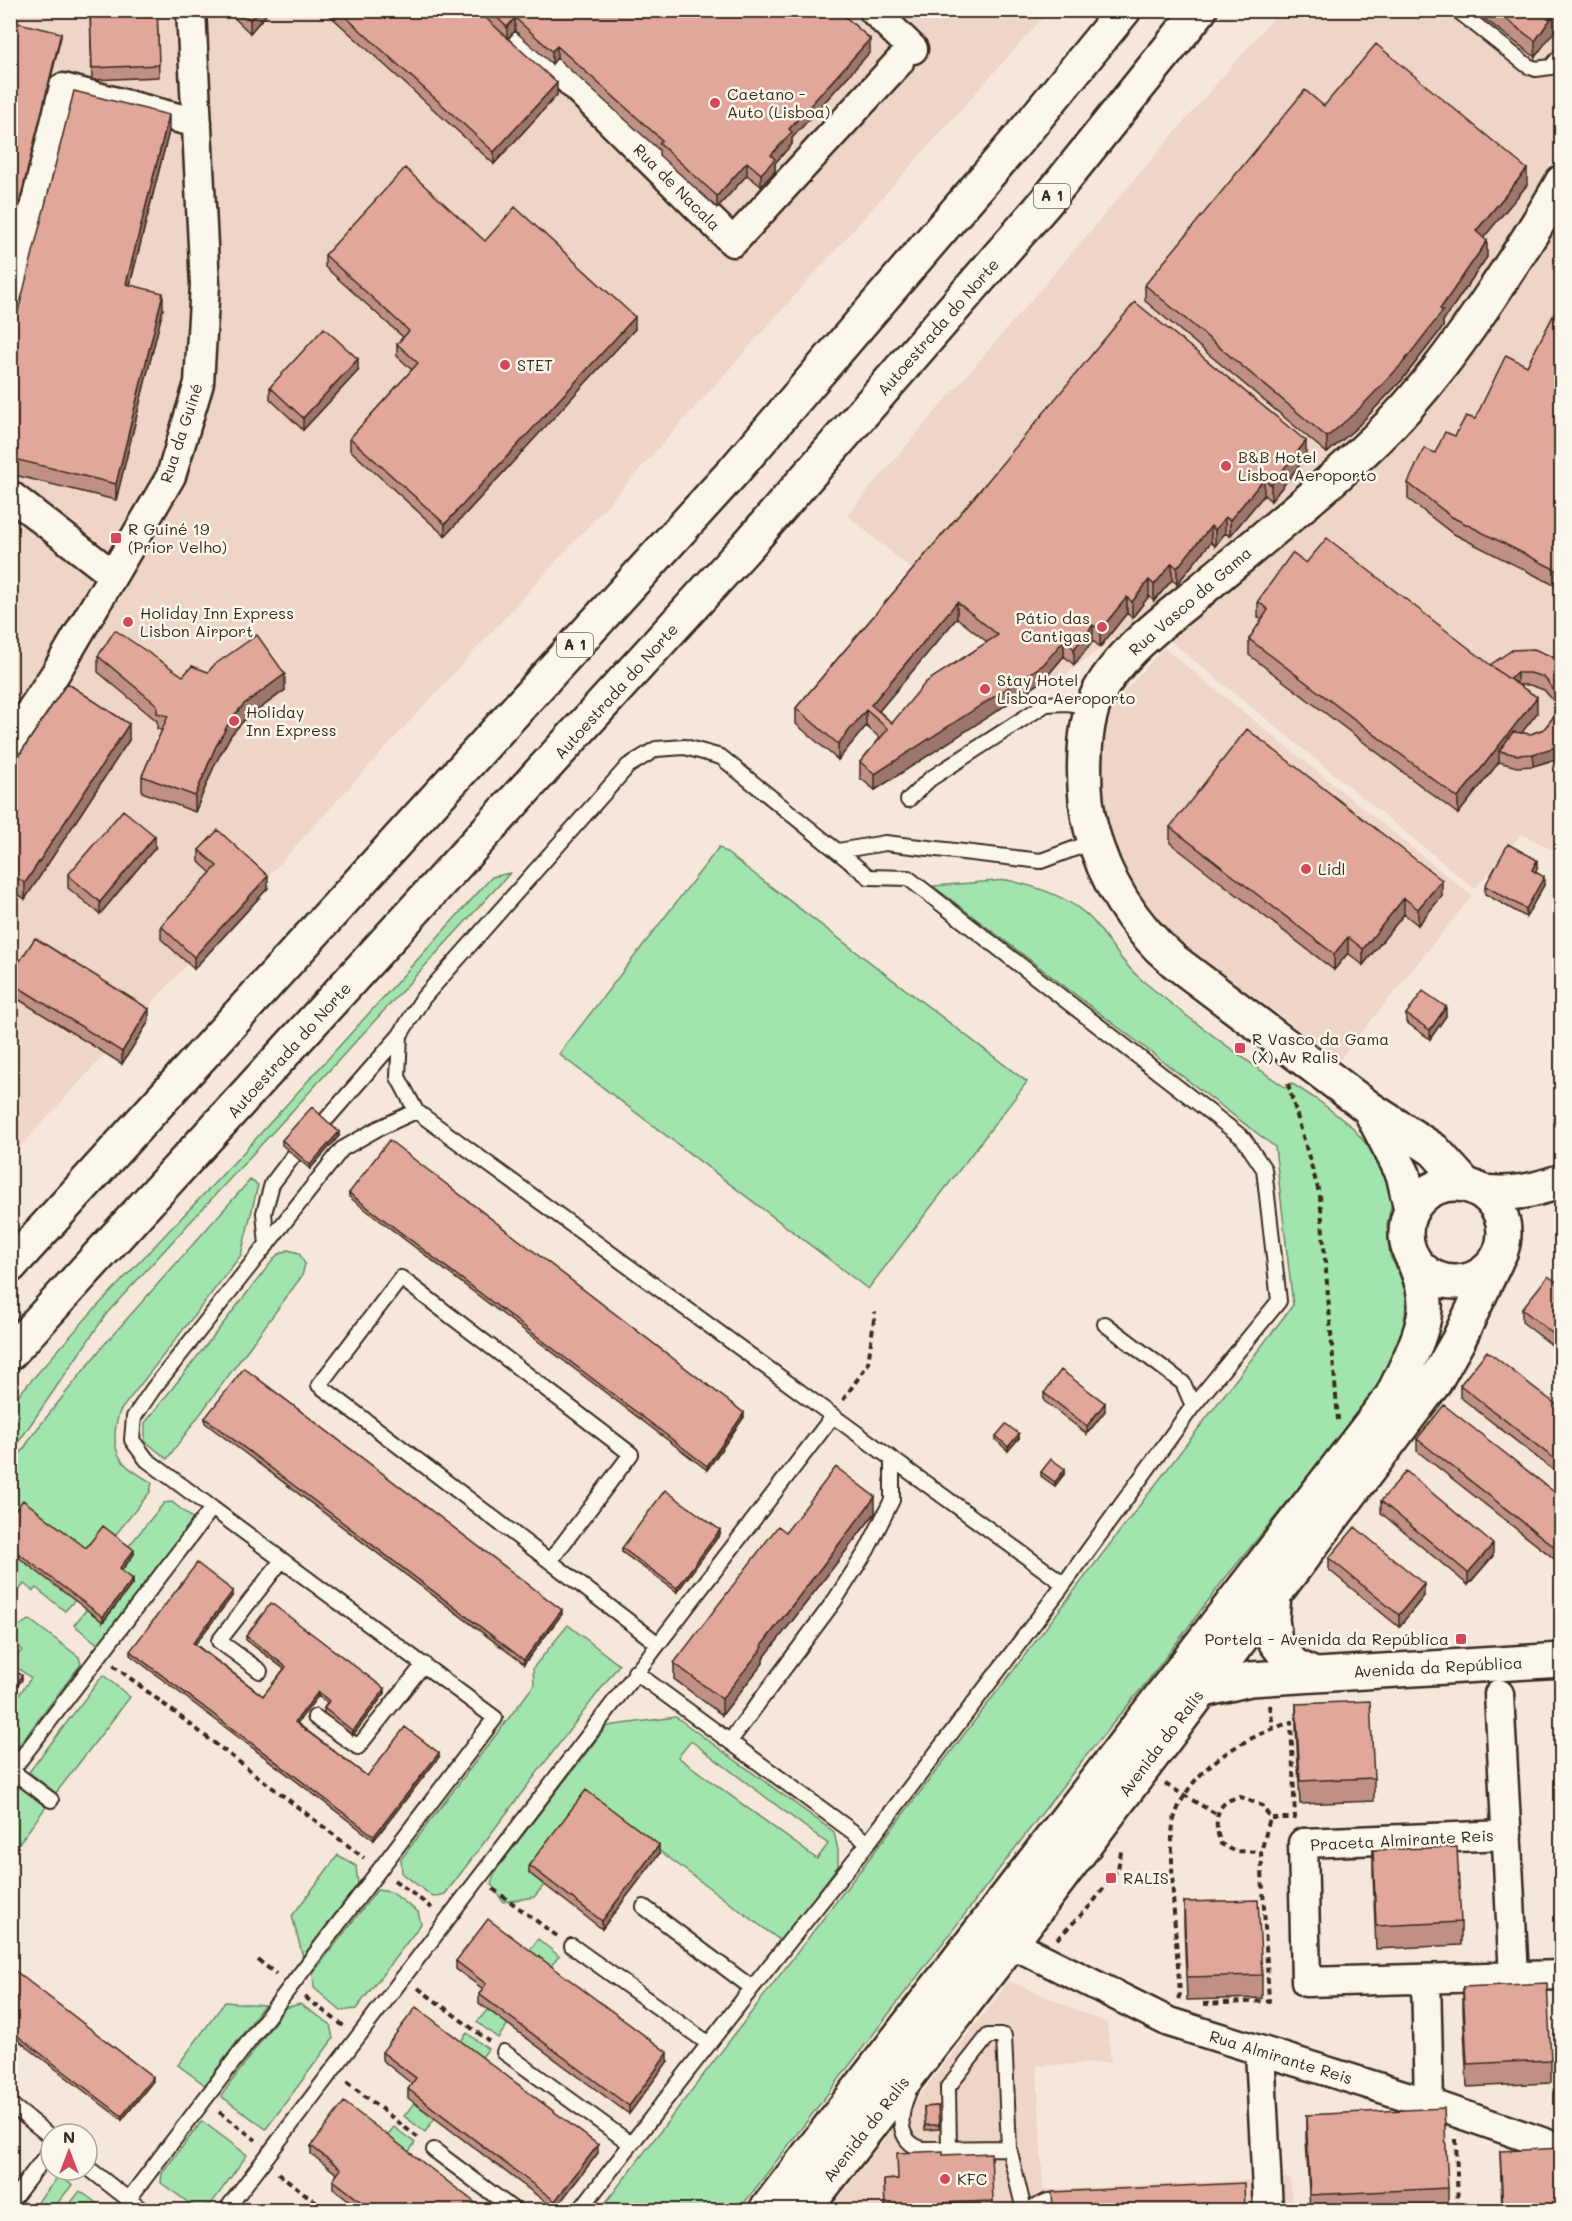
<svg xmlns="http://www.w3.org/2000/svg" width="1572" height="2221" font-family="Mali,sans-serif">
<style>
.built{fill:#efd4c8}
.green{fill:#a1e4ae;stroke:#6e8766;stroke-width:1.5;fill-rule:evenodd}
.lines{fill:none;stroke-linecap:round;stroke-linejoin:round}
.service-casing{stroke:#3b2a1e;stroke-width:18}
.minor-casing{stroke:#3b2a1e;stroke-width:33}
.tertiary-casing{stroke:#3b2a1e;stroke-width:38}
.motorway-casing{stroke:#3b2a1e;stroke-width:38}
.path{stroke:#3b2a1e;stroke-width:4;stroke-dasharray:6 4.5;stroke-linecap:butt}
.service{stroke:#fbf7ec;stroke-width:14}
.minor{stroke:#fbf7ec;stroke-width:28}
.tertiary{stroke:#fbf7ec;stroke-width:33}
.motorway{stroke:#fbf7ec;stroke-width:33}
.wall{fill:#c19084;stroke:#3b2a1e;stroke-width:1.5;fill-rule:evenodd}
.shaded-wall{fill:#9d756c;stroke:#3b2a1e;stroke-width:1.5}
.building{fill:#e0a79a;stroke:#3b2a1e;stroke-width:1.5;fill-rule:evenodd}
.poi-dot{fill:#d1495b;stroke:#fbf7ec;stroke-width:2}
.labels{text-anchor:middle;stroke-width:5;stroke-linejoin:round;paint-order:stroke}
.shield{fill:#fbf7ec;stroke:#75685c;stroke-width:1.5}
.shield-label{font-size:15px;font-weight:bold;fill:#3b2a1e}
.poi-label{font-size:16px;fill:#3b2a1e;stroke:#fbf7ec;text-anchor:start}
.street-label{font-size:16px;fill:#3b2a1e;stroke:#fbf7ec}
</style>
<rect width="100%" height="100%" fill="#f6e7dc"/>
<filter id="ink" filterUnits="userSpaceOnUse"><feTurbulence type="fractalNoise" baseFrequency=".0167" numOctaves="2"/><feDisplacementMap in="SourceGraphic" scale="12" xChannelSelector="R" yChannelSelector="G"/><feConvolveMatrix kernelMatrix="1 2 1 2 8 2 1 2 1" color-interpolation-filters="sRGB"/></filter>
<g filter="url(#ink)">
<path class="built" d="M11,11H1049L605,508L11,1157Z
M1279,11H1561V145L1523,220L1561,238V854L1521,834L1475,889L1142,618L1050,686L847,515Z
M1164,648L1472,896L1340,1059L1178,941L1153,913L1124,872L1108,826L1102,777L1105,729L1113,703Z
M1010,1981L1107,2023L1111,2062L1037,2066L1043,2190L1290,2178L1292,2210H829Z"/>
<path class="green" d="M719,847L1027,1082L868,1289L559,1054Z
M510,873L107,1313L11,1453V1405L15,1399L89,1315L241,1155L492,877Z
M1007,880C1038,887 1071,897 1093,921C1110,941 1122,964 1143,981C1189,1019 1237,1054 1286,1088L1291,1083L1319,1101L1352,1127L1372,1151L1388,1178L1393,1198L1387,1224L1390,1256L1399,1273L1407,1298L1403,1329L1388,1372L1333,1446L1223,1581L1147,1682L1081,1762L739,2210H600L1293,1305L1275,1147L933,886Z
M250,1180L258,1185L241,1255L120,1411C114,1427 111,1449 124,1463C131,1471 143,1477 152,1483L150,1492L113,1538L86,1552L11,1521V1468L34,1433L103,1346Z
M288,1250L299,1253L305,1264L302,1276L167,1459L145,1441V1423L277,1255Z
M172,1502L192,1518V1526L100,1646L74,1625L87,1609L104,1621L132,1584L119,1574L127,1548L164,1503Z
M11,1551L75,1600L65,1611L36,1588L33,1591L24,1584L11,1600Z
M30,1620L79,1657L81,1664L11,1756V1706L31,1678L11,1663L22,1650L11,1641C12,1631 21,1623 30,1620Z
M568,1625L619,1665L445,1894L433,1897L402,1873L401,1859L534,1685L533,1668Z
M103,1675L130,1697L56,1793L29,1772Z
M676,1717L834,1832L838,1850V1866L781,1941L626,1826L529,1873L544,1885L534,1897L503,1902L491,1884L496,1870L607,1726ZM691,1741L828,1844L817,1859L678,1757Z
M19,1786L46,1807L11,1854V1796Z
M338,1855L356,1866L358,1884L303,1957L292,1916Z
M377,1890L391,1892L418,1912L421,1924L356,2009L341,2011L314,1988L313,1973Z
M538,1939L559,1956L547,1971L526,1955Z
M225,2002L264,2005L205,2085L178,2065Z
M300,2004L330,2024L333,2039L266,2129L221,2096L285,2008Z
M488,2009L508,2024L498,2038L477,2022Z
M467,2033L488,2049L478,2063L457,2046Z
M414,2103L435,2118L425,2132L404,2116Z
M202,2121L247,2155L212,2203L199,2210L161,2183L162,2173Z
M394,2127L415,2143L405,2157L383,2141Z
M59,2176L72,2185L52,2210H31Z
M80,2191L106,2210H65Z"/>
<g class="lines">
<g class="service-casing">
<path id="service" d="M1457,10L1528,66L1536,69L1551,67L1562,54
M908,800L930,779L1046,704L1067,703L1093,707
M838,851L885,843L1041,861L1095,841
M324,1122L400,1035
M267,1245L264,1213L272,1184L294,1155
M1105,1324L1183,1383L1193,1406
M833,1416L416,1111L398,1077L400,1035L423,998L628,766L656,749L685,747L721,757L869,877L908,878L1243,1138L1264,1169L1279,1301L1193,1406L1064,1584
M550,1561L631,1454L401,1278L319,1385L657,1643
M260,1671L219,1641L282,1560
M315,1717L358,1747L424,1664
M730,1741L835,1600L867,1550L892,1500V1459
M12,1771L51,1800
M10,1773L212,1508L147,1460L132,1440L134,1417L153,1389L342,1149L377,1129L416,1111
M644,1907L752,1988L868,1843
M572,1946L709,2044
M504,2052L631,2144
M908,2094C899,2114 896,2141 922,2149L1009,2148
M10,2104L51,2137
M949,2149L948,2087L988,2036H1004L1009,2148L1024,2210
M434,2150L514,2210
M87,2167L142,2210
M128,2200L495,1718L212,1508
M10,2203L51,2149
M226,2210C428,1945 629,1680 833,1416L1064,1584L868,1843L635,1672
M580,2210L752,1988
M1027,2210L1048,2201L1068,2200"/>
</g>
<g class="minor-casing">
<path id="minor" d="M498,10L733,242L899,62
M873,10L913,49
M10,307L63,88L197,123
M10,495L113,575
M10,742L55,674L171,476L199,383L205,285L191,10
M1499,1694L1514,1976
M1507,1835L1303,1843L1306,1982L1562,1975
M1011,1943L1169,2022L1429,2103L1562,2149
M1426,1979L1429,2103
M1260,2051L1268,2210"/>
</g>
<g class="tertiary-casing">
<path id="tertiary" d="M1370,1110L1403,1174L1411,1209
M1406 1233a49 49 0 1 1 98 0a49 49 0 1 1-98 0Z
M1466,1185L1434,1150L1369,1108L1174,961C1132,925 1105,882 1091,828C1082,794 1081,728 1097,696C1117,654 1166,620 1201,590C1259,541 1320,493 1375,440C1422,395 1460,342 1496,288C1519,253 1542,219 1562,182
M1483,1192C1516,1195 1531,1191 1562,1181
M1274,1595L1272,1619L1275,1641L1293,1665L1314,1675
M1200,1691L1250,1679L1562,1660
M766,2210L1392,1396C1403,1373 1424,1333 1425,1309C1426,1293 1421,1278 1415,1264
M804,2210L1011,1943L1434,1383L1458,1341L1496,1261"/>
</g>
<g class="motorway-casing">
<path id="motorway" d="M10,1266L733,472L1022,135L1124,10
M10,1353L748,545L1045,203L1200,10"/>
</g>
<path class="path" d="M1288,1084L1320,1196L1338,1420
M843,1400L868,1364L875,1312
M113,1665L364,1858
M1270,1705L1273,1729
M1165,1784L1218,1815
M394,1880L432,1908
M493,1889L557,1936
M1057,1939L1091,1905L1118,1869L1122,1847
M258,1960L276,1974
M418,1988L489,2041
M305,1997L345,2027
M1178,1999L1180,1994C1177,1949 1172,1903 1172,1857C1172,1844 1171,1829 1175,1816C1192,1766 1244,1738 1291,1722L1295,1818H1270L1263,1806L1241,1797C1237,1798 1230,1799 1226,1802C1213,1812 1216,1831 1221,1844L1235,1851L1261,1852
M1203,2004L1269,2001L1261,1852L1270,1818
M347,2082L421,2140
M219,2112L256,2140
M1456,2139L1458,2210
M278,2173L326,2210"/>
<use href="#service" class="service"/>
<use href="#minor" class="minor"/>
<use href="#tertiary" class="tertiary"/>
<use href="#motorway" class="motorway"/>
</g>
<path class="wall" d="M90,10H157L159,77L92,80Z
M228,10H270L250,33L228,12Z
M326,10H838L870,52L792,138V144L775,163V171L761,186L747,175L717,208L659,155V150L557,58L552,64L515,31L508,39L557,95L494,164L326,12Z
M1473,10H1562L1535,57Z
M1324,106L1527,185L1483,238L1487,257L1443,321V327L1402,380L1356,428L1327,453L1145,301V285Z
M169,131L130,285L163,309L116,500L10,474V343Z
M485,241L635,329L445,536L350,450V438L412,370L397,356V344L403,337L325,267V255Z
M1562,299V589L1452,533L1408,499V483L1435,453L1475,419L1527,366Z
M358,371L303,430L270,399V387Z
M1306,457L1271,501L1264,495L1230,536L1225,533L1215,546L1211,542L1177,584L1172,580L1154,601L1149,596L1132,618L1127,613L1100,647L1093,641L1074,665L1064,656L1043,681L875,790L860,778V762L880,738L866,726L838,760L796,724V708L986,483ZM957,618L987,642L892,723L879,711Z
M1258,601L1490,665L1562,663V753L1556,759L1533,766L1517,767L1499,762L1458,814L1249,655V639L1262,620L1258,617ZM1519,685H1530L1544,690L1552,699L1556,710L1552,719L1544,729L1531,734L1521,733L1537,713Z
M98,656L183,676L208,672L285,690L244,720L231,735L215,764L195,812L142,792V776L162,730L157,729V721L98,672Z
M129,740L25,899L10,889V769Z
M1170,827L1442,896L1418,925L1404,914L1363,965L1348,953L1334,970L1170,843Z
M155,848L100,914L68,888V875Z
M199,850L268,888L194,969L161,939V926L211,873L199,862Z
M1537,869L1535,872L1544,885L1526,917L1485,894V886Z
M10,976L149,1021L122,1064L10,994Z
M1406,1014L1446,1016L1430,1039L1406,1022Z
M339,1136L310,1169L282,1145V1140Z
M349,1193L744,1417L707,1470L349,1197Z
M1562,1286V1353L1522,1322V1309Z
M1460,1385L1562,1409V1477L1460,1397Z
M1044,1393L1105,1411L1087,1434L1044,1401Z
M205,1418L562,1614L524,1664L205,1423Z
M996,1436L1019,1438L1008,1451L996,1440Z
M1417,1439L1562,1498L1561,1564L1417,1451Z
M1041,1472L1065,1473L1055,1486L1041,1476Z
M1381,1501L1493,1556L1468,1585L1381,1513Z
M875,1513L763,1659V1663L722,1715L674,1679V1663L786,1532Z
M10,1517L86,1548L134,1554L121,1571L133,1583L103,1622L10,1551Z
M720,1534L677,1592L622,1552V1548Z
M1329,1558L1424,1596L1399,1627L1329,1570Z
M233,1595L195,1644L263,1696L284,1669L246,1640V1636L385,1693L353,1735L324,1713V1708L327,1703L318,1696L297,1723L367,1776L439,1757L374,1840L130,1655V1651Z
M1296,1704L1374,1778V1801L1300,1804L1296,1727Z
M1373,1850L1461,1922V1945L1376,1949L1373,1873Z
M659,1854L602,1929L529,1873V1865Z
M1184,1902L1262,1975V1998L1187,2000L1184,1925Z
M456,1961L668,2061L629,2114L479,2003V1994L483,1989L456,1969Z
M10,1967L153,2081L122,2120L10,2034Z
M1463,1987L1551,2060V2083L1467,2087L1463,2010Z
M382,2052L598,2153L555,2209L408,2098V2089L412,2084L382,2060Z
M938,2106L939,2129L925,2130L924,2107Z
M1306,2115L1448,2188V2211H1310L1306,2138Z
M311,2146L486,2211H363L333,2188V2180L337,2174L311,2154Z
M1500,2151L1562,2211H1502Z
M943,2155L993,2201V2211H885L884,2180L898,2179Z"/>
<path class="shaded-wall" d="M259,10H270L250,33V20Z
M1557,10H1562V21L1535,57V41Z
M515,18V31L507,39V27Z
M61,33V37L10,245V241Z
M870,39V52L792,138V144L775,163V171L761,186V174L771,155L789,129Z
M557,46V58L552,64V51Z
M557,83V95L494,164V152Z
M169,115V131L126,300V284Z
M747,162V175L717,208V196Z
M1527,169V185L1476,247V231Z
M1487,241V257L1443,321V327L1402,380L1356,428L1327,453V437L1440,309Z
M163,293V309L116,500V484Z
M635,317V329L445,536V524Z
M358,359V371L303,430V418Z
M1306,441V457L1271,501V485Z
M1264,479V495L1230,536V520Z
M1225,517V533L1215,546V530Z
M1211,526V542L1177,584V568Z
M1172,563V580L1154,601V585Z
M1149,580V596L1132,618V602Z
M1127,597V613L1100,647V630Z
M957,602V618L874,717L871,705Z
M1093,625V641L1074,665V649Z
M1064,640V656L1043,681L875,790V774Z
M1517,673V685L1506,681Z
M285,674V690L244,720L231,735L215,764L195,812V796L215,748L231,719L244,704Z
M1537,697V713L1506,753L1499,751V762L1458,814V798Z
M866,710V726L838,760V744Z
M129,724V740L25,899V883Z
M1562,741V753L1556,759L1533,766V754Z
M155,836V848L100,914V902Z
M1537,860V869L1532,878V870Z
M268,876V888L194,969V957Z
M1544,877V885L1526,917V909Z
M1442,880V896L1418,925V909Z
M1404,898V914L1363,965V949Z
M1348,937V953L1334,970V954Z
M1446,1007V1016L1430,1039V1030Z
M149,1009V1021L122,1064V1052Z
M339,1132V1136L310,1169V1165Z
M1105,1403V1411L1087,1434V1426Z
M744,1413V1417L707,1470V1466Z
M1019,1434V1438L1008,1451V1447Z
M1065,1469V1473L1055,1486V1482Z
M875,1497V1513L763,1659V1663L722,1715V1699L761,1646Z
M720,1530V1534L677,1592V1588Z
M1493,1544V1556L1468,1585V1573Z
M134,1550V1554L119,1574V1569Z
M133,1579V1583L103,1622V1617Z
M1424,1584V1596L1399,1627V1615Z
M233,1591V1595L193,1647V1643Z
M562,1610V1614L524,1664V1660Z
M22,1676V1680L10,1695V1691Z
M385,1689V1693L353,1735V1731Z
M318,1692V1696L295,1726V1722Z
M439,1753V1757L374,1840V1836Z
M659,1845V1854L602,1929V1921Z
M668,2053V2061L629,2114V2106Z
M153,2077V2081L122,2120V2116Z
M598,2145V2153L555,2209V2201Z"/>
<path class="building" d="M90,10H157L159,65L92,68Z
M239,10H259L250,20Z
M338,10H477L557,83L494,152Z
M489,10H838L870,39L789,129L792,132L771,155L775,159L761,174L747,162L717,196L659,143L662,140L557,46L552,51L515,18L507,27Z
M1494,10H1557L1535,41Z
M10,21L61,33L10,241Z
M1376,44L1527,169L1476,231L1487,241L1440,309L1443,311L1402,364L1356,412L1327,437L1145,285L1305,90L1324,106Z
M74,91L169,115L126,284L163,293L116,484L10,458V343Z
M405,168L485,241L515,207L635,317L445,524L350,438L418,363L397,344L409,331L325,255Z
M1562,299V573L1452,517L1408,483L1424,448L1435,453L1445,432L1455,436L1466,416L1475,419L1506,355L1527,366Z
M1135,302L1306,441L1271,485L1264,479L1230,520L1225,517L1215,530L1211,526L1177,568L1172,563L1154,585L1149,580L1132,602L1127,597L1100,630L1093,625L1074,649L1064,640L1043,665L875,774L860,762L888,729L866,710L838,744L796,708L986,483ZM957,602L998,635L926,682L892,723L871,705Z
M324,328L358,359L303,418L270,387Z
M1327,538L1506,677L1537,697L1458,798L1249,639L1268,610L1258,601L1292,553L1306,563Z
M115,630L183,676L192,666L208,672L214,665L257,635L285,674L244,704L231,719L215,748L195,796L142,776L168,716L157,713V705L98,656Z
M1534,649L1553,657L1562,663V741L1556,747L1533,754L1517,755L1499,751L1513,732L1531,734L1544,729L1552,719L1558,704L1552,687L1544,677L1530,673H1517L1509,679L1490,665L1512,650Z
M67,683L129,724L25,883L10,873V769Z
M1247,729L1442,880L1418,909L1404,898L1363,949L1348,937L1334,954L1170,827Z
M123,810L155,836L100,902L68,875Z
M218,830L268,876L194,957L161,926L217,866L199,850Z
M1508,844L1537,860L1532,870L1544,877L1526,909L1485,886Z
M35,938L149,1009L122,1052L10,982V976Z
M1423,991L1446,1007L1430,1030L1406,1014Z
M312,1107L339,1132L310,1165L282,1140Z
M389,1140L744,1413L707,1466L349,1193Z
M1548,1276L1562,1286V1341L1522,1309Z
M1487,1351L1562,1409V1465L1460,1385Z
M244,1368L562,1610L524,1660L205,1418Z
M1061,1370L1105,1403L1087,1426L1044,1393Z
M1444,1405L1562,1498L1561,1552L1417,1439Z
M1006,1424L1019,1434L1008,1447L996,1436Z
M1051,1459L1065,1469L1055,1482L1041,1472Z
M836,1467L875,1497L761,1646L763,1647L722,1699L674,1663L778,1526L786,1532Z
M1406,1471L1493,1544L1468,1573L1381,1501Z
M665,1490L720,1530L677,1588L622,1548Z
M23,1500L86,1548L103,1526L134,1550L119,1569L133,1579L103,1617L10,1547V1517Z
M1355,1527L1424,1584L1399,1615L1329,1558Z
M197,1563L233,1591L193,1643L263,1696L286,1667L246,1636L271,1603L385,1689L353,1731L324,1708L329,1701L318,1692L295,1722L367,1776L405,1727L439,1753L374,1836L130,1651Z
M10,1667L22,1676L10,1691Z
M1370,1701L1374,1778L1300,1781L1296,1704Z
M586,1790L659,1845L602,1921L529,1865Z
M1457,1847L1461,1922L1376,1926L1373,1850Z
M1258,1900L1262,1975L1187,1977L1184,1902Z
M488,1919L668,2053L629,2106L479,1994L486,1984L456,1961Z
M10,1967L153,2077L122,2116L10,2030Z
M1547,1983L1551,2060L1467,2064L1463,1987Z
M416,2007L598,2145L555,2201L408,2089L416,2078L382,2052Z
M344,2102L486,2211H373L333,2180L341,2169L311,2146Z
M938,2106L939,2125H925L924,2107Z
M1444,2108L1448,2188L1310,2195L1306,2115Z
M1562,2148V2211H1503L1500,2151Z
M943,2151V2155L991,2153L993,2201L885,2205L884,2180L898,2179L897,2153Z
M1244,2183L1245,2211H1053L1052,2192Z"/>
</g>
<g class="poi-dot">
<circle cx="715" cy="103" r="6"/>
<circle cx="505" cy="365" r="6"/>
<circle cx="1226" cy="466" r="6"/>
<rect x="110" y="532" width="12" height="12" rx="3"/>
<circle cx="128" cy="622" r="6"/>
<circle cx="1102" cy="627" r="6"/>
<circle cx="985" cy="689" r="6"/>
<circle cx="234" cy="721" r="6"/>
<circle cx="1306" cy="869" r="6"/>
<rect x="1234" y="1042" width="12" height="12" rx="3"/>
<rect x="1455" y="1633" width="12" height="12" rx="3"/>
<rect x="1105" y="1872" width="12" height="12" rx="3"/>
<circle cx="945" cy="2179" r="6"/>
</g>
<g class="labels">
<g class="shield">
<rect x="1034" y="184" width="36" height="24" rx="4.5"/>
<rect x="557" y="633" width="36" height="24" rx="4.5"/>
</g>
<g class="shield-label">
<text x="1052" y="201">A 1</text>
<text x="575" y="650">A 1</text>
</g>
<g class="poi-label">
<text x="727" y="100">Caetano -<tspan x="727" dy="18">Auto (Lisboa)</tspan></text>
<text x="517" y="371">STET</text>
<text x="1238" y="463">B&amp;B Hotel<tspan x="1238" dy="18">Lisboa Aeroporto</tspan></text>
<text x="128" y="535">R Guiné 19<tspan x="128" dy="18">(Prior Velho)</tspan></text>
<text x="140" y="619">Holiday Inn Express<tspan x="140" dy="18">Lisbon Airport</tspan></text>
<text x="1090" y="624" text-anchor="end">Pátio das<tspan x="1090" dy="18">Cantigas</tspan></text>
<text x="997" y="686">Stay Hotel<tspan x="997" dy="18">Lisboa Aeroporto</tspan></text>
<text x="246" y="718">Holiday<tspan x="246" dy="18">Inn Express</tspan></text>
<text x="1318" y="875">Lidl</text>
<text x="1252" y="1045">R Vasco da Gama<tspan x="1252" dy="18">(X) Av Ralis</tspan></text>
<text x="1449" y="1645" text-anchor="end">Portela - Avenida da República</text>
<text x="1123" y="1884">RALIS</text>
<text x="957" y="2185">KFC</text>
</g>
<g class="street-label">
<text transform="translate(677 187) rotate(45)" y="6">Rua de Nacala</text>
<text transform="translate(938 327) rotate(-49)" y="6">Autoestrada do Norte</text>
<text transform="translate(181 433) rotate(-72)" y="6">Rua da Guiné</text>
<text transform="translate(1190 601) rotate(-41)" y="6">Rua Vasco da Gama</text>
<text transform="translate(616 691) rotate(-48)" y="6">Autoestrada do Norte</text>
<text transform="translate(289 1050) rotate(-48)" y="6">Autoestrada do Norte</text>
<text transform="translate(1438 1667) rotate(-3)" y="6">Avenida da República</text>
<text transform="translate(1161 1743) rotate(-53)" y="6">Avenida do Ralis</text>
<text transform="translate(1402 1840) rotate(-3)" y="6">Praceta Almirante Reis</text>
<text transform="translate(1281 2057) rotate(17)" y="6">Rua Almirante Reis</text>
<text transform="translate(866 2129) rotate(-52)" y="6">Avenida do Ralis</text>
</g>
</g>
<rect width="1572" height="2221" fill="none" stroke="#fbf7ec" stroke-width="36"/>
<rect x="18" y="18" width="1536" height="2185" fill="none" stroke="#3b2a1e" stroke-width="2" filter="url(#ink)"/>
<g transform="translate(69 2152)"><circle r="28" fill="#fbf7ec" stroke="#aea59a" stroke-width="1.5"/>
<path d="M0-4.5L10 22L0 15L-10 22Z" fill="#d1495b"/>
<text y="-9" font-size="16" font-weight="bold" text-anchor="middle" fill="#3b2a1e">N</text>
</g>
</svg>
